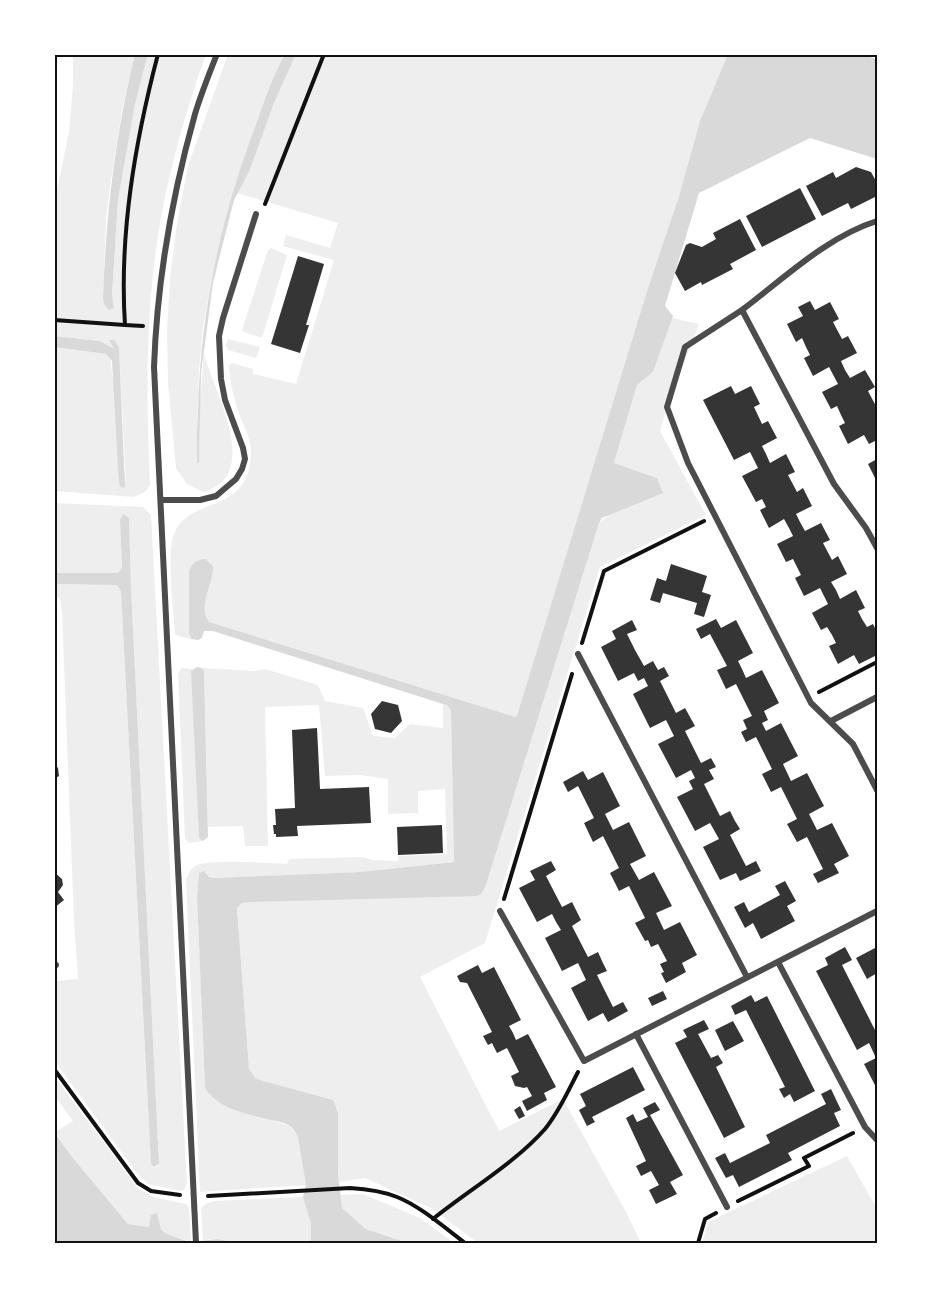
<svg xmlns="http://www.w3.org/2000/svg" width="931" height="1297" font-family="'Source Sans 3',sans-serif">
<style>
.green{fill:#eee}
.water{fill:#d9d9d9}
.building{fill:#353535}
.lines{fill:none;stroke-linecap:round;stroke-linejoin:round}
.path{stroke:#111;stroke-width:4}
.minor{stroke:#4c4c4c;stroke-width:6}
.neatline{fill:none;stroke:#111;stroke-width:2}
</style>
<rect width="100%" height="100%" fill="#fff"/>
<path class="green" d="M73,54H135L122,110L111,180L106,218L103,298L114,308L112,295L118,200L135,104L148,54H206C188,105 172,159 162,212C145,302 146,394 150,485L145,492L134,497L54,491V347L106,354L110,357L126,484L119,347L113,340H109L115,350L100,341L54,336V204L69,132L73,85Z
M228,54H285L243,161L212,277L203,327L199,370L196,461H199L200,402L204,353C213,391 264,475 203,492L187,484L176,468L168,383L167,330L170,278L177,224L188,166Z
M296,54H728L700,121L679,196L648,288L519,714L515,718L209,622C201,610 206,585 213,573L189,572V633L191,639L175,635C174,612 166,553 174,534C188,497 243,514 250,463C254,442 245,430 238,411C233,396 230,381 229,366L232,363L253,369V374L296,384L334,260L283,246L286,235L330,248L338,223L237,193L249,172L274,103Z
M271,248L287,255L262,338L244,332L242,330L268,250Z
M672,318L699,324L667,407L660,431L706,515L600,567L485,943L420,977L499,1131L563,1099L626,1212L641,1243H478L431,1208L365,1178L339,1182L333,1100L255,1079L249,1069L237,908L242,903L253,902L481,894L485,888L599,523L657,478L614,463L637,385L653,372Z
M228,339L260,347L256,358L228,350L226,345Z
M54,503L143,507L151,515L187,1184L184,1190L181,1191L148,1184L136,1172L54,1060V981L78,979L74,920L62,613L60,599L54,593V584L115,585L118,586L121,592L151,1164L154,1167H157L159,1164L131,588L129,517L120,520L122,567L118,573H54Z
M182,668L192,669L199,838L203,841L189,843L185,839L178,674Z
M202,668L256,671L265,669L318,685L325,701L363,708L373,736L395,738L410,724L443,728V704L447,705L451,710L454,862L361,872L214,878L209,877L205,872L199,873L197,897L205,1088L231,1108L290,1126L298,1137L306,1185L200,1192L186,880C188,874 191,868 197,865C209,859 270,863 287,864L289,859L363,857L372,860L398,861V856L447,854L445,789L418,791V813L388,814V779L360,775L325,776L319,705L265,707L268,846H245L243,826L208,827L204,671Z
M54,1076L137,1187L153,1197L186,1204L189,1208L191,1242L165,1233L159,1226L158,1214L149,1227L128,1224L73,1158L55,1132L73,1121L54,1095Z
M847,1156L877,1209V1243H702L708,1222Z
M363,1194L420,1218L454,1243H408L366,1229L342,1208L340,1195Z
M303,1197L311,1224V1243H238L218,1239L203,1240L201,1208L206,1204L214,1201Z"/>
<path class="water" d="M135,54H148L135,104L118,200L112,295L114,308L109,310L104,304L103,298C106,214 115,136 135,54Z
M285,54H296L274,103L249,172L234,200L221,251L213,283L201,373L199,462L197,463C196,446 197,429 198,412C200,313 221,215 257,122C265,99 273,76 285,54Z
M728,54H864L877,60V159L810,138L699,193L665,306L673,316L653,372L637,385L614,463L657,478L663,493L602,518L599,523L485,888L481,894L476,896L253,902L242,903L237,908L249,1069L256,1079L333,1100L338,1113V1174L342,1208L366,1229L408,1243H311V1224L303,1197L306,1185L298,1138C296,1133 294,1129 290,1126C284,1122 274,1121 267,1119C244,1113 219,1109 205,1088L197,897L199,873L204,871L209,877L214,878L361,872L454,862L451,710L447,705L443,704L213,631H204L202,638L198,640L191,639L189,633V572C192,563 196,560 205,559L213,566C214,583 197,605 209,622L515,717L517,716L648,288L679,196L700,121Z
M54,336L100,341L114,349L109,340H114L119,347L125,487L122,488L119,484L112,361L106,354L54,347Z
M123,514L129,518L131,588L159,1164L154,1167L151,1164L121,592L118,586L115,585L54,584V573H118L122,567L120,520Z
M197,667L202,668L204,671L208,837L203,841L199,838L191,671Z
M54,1132L73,1158L128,1224L149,1227L151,1215L157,1213L161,1229L165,1233L189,1242L218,1239L238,1243H54Z"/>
<path class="building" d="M856,167L871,172L877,183V196L851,209L848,203L822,216L806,186L833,172L836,178Z
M800,188L816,219L762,247L746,216Z
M740,219L756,250L730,264L733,269L702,285L701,282L685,291L675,273L686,245L690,243L702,247L716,239L713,233Z
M298,256L324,264L306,325H309L300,353L271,344Z
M810,301L815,310L830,302L839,319L833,322L842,339L848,336L857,353L841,361L845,370L850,378L865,370L875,387L868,391L877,408V440L869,444L864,435L848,444L839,426L845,423L841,415L837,406L831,409L822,392L838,384L829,367L813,376L804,358L810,355L806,347L802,338L796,342L787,324L803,316L798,307Z
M731,386L735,394L751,386L760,404L754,407L762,424L768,421L777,438L762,446L766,454L770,463L786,454L795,472L788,475L797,492L803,488L812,506L796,514L800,522L805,531L821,523L830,540L823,543L832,560L838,556L847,574L831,582L836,590L840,599L856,590L865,608L858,611L862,619L867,627L873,624L877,632V655L859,664L854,655L838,664L829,646L836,643L832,635L827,627L821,630L812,613L828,604L820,588L804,596L795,578L801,575L793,559L786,562L777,544L793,536L789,528L784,519L769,528L760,510L766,507L762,499L756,502L742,476L758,468L750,452L734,460L703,400Z
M877,459V482L868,464Z
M671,564L707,576L702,592L711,595L704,617L694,614L697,603L663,593L660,603L650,600L657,578L666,581Z
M716,619L721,628L736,620L753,653L738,661L742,669L746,678L762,670L779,703L764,711L768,720L762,723L766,731L781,723L798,756L783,764L791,781L807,773L824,806L809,814L817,830L832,823L849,856L834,864L839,873L818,883L813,874L823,869L807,837L797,842L787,824L797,819L781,787L771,792L762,774L772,769L756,737L746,742L741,732L747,729L743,720L752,716L736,684L726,689L717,670L727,666L710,634L701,639L696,629Z
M632,620L637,630L627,634L635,650L644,666L653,661L658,670L664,667L669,676L660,681L676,713L685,708L695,726L685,731L701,763L711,758L716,767L709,770L714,779L704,784L720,816L730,811L735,821L740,829L730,835L746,866L756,861L761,871L740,881L736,873L720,880L703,847L719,839L710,823L695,831L677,797L693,789L689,781L695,778L691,770L676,778L658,744L674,736L666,720L650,728L633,694L648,686L644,678L638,681L634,673L618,681L601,647L616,639L612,631Z
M382,701L398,705L402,721L391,733L375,729L371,714Z
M317,728L320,789L369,787L371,823L297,826L298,836L276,837V834H274L273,825H276L275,809L295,808L292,730Z
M54,764L58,768L59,776L54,779Z
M583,771L588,780L603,772L620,806L605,814L613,830L629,822L646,856L630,864L639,880L654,872L672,906L656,913L664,930L680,922L697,955L682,963L686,972L666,983L661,973L664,972L660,964L667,961L658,944L651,947L648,940L645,941L635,923L645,918L629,886L619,891L610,873L619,868L603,836L593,842L584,823L594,818L578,786L568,792L563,782Z
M442,825L443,853L398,855L397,827Z
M551,861L556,870L546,876L562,907L572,902L581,920L572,926L588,957L598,952L602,961L607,971L597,975L613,1007L623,1002L628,1011L608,1022L603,1013L588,1021L571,988L586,980L578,963L562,971L545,938L561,930L556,922L552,914L537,922L519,888L535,880L530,871Z
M54,872L62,879L63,885L58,892L64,900L54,908Z
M785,881L796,901L787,906L795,921L761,939L753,923L745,928L734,907L744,902L749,912L780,895L775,886Z
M845,947L852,960L842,965L877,1034V1089L864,1064L876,1058L869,1043L857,1050L816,971L828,965L825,958Z
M875,948L877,952V973L867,979L856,958Z
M478,965L482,973L494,967L521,1020L509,1026L513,1033L516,1040L528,1034L556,1087L544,1093L547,1100L527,1111L522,1101L532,1096L527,1087L524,1088L515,1086L511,1076L519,1072L507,1048L497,1053L492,1043L488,1045L483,1036L492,1032L467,983L460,982L457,976Z
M663,991L667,999L652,1006L648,998Z
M751,995L755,1002L767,996L815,1091L794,1102L790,1094L784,1098L779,1089L785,1087L746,1010L735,1015L731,1006Z
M704,1020L709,1029L698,1034L711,1058L718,1055L723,1063L716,1067L745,1127L724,1138L675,1043L687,1037L683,1030Z
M733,1021L744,1041L725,1051L715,1030Z
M633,1067L645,1090L592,1117L595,1122L587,1126L579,1110L586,1106L580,1094Z
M831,1089L841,1110L834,1113L840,1126L788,1153L792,1160L739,1187L733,1175L726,1178L715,1158L725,1153L730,1163L770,1143L766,1135L826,1104L821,1094Z
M655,1102L660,1110L650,1115L683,1175L670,1182L677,1194L656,1204L649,1190L659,1185L651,1171L641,1176L636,1166L646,1161L626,1118L633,1114L637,1122L648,1117L643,1108Z
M520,1106L525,1116L519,1119L514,1110Z"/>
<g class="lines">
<path class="path" d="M265,204L324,54
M54,320L125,325
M143,326L125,325C119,234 135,142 158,54
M582,643L604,571L704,521
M819,692L877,662
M504,899L572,674
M54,1069L138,1183L151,1191L180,1195
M208,1196L350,1188C366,1189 382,1191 397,1197C420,1206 445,1228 465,1243
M738,1201L809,1166L804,1158L853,1133
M433,1219C469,1190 515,1163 545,1129C559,1112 568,1091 578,1072
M698,1243L705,1219L716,1213"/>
<path class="minor" d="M742,310C783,279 828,236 877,221
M161,500H200L216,496L236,479L242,469L245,459L243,448L225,400L221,379L219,336L223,318L256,214
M877,548L866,528L834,484L742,310L685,347L667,407L688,463L811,703L853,744L877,790
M578,654L747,977
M831,721L877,697
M500,911L584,1061L877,911
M778,962L865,1127L877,1140
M54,965H56
M636,1034L727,1207
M196,1243L154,367C157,282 172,196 195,114C201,94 209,74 217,54"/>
</g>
<rect width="931" height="1297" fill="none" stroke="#ffffff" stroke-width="111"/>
<rect x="56" y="56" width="820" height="1186" class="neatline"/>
</svg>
